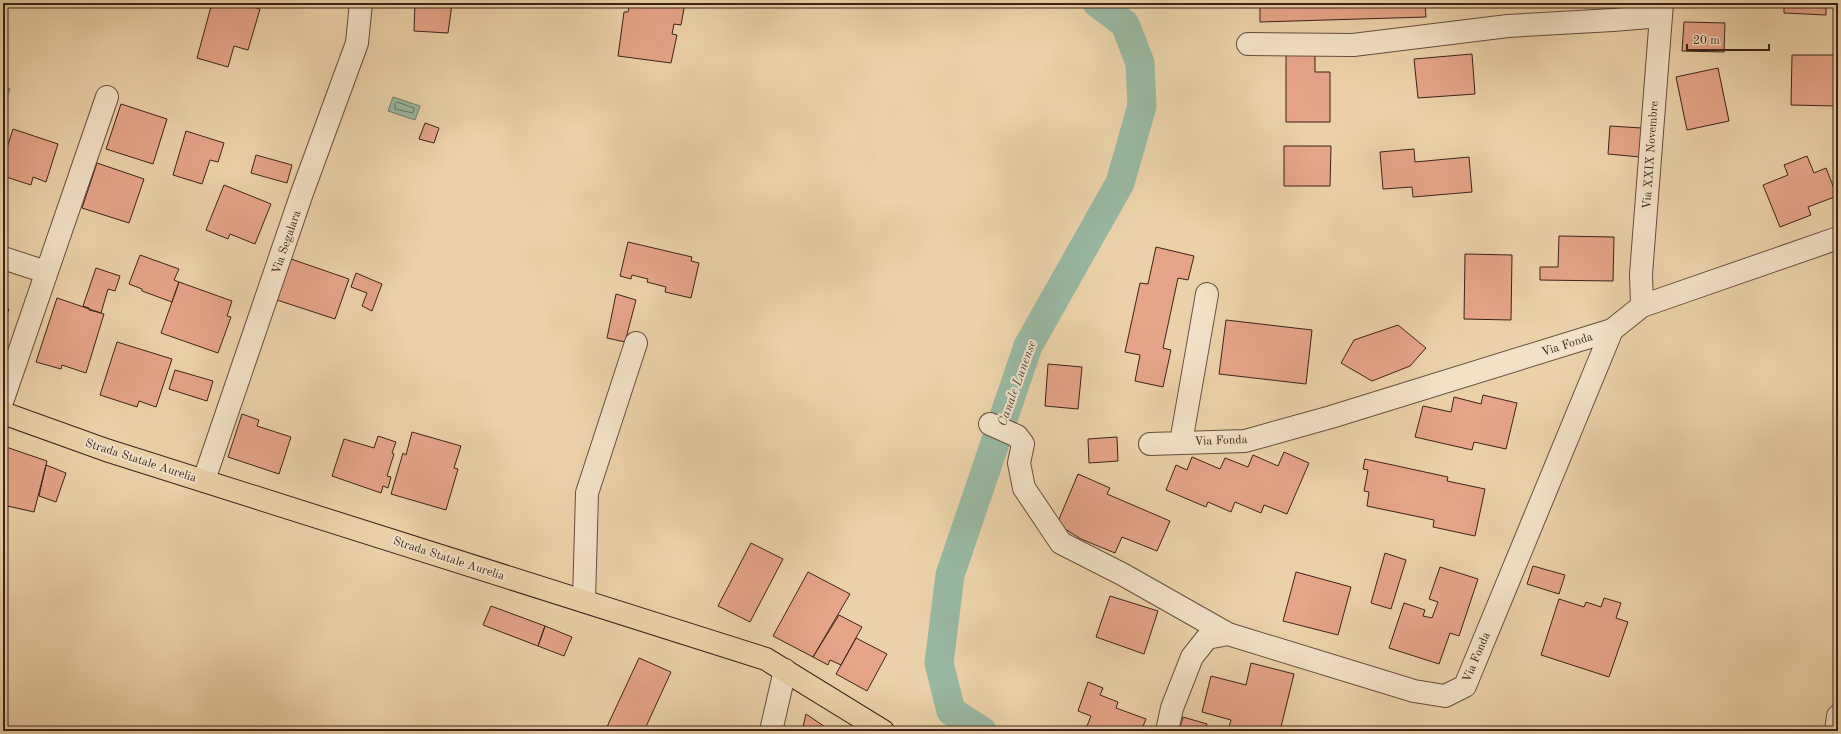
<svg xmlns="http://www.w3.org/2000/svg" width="1841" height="734" font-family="'Old Standard TT',serif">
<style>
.water{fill:#99b8a2;stroke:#737c6c}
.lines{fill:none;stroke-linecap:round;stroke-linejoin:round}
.shore{stroke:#696e5e;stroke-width:1}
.canal{stroke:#99b8a2;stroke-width:29}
.building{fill:#e6a489;stroke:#39231a}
.minor-casing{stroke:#664e3e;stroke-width:24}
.major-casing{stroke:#39231a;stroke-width:24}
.minor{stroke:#f2e1c7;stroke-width:22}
.major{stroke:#ebd1a9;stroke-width:22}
.labels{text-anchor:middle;stroke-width:4;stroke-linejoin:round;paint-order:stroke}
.street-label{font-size:12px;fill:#39231a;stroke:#f2e1c7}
.water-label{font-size:13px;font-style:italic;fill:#51483c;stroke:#f2e1c7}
</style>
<rect width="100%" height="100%" fill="#ebd1a9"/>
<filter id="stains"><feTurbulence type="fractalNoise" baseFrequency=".005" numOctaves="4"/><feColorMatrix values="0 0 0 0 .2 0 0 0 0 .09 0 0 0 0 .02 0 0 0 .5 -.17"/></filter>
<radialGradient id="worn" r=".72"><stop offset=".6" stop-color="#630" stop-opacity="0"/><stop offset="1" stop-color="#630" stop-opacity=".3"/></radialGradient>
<path class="water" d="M3,86L10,89L4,104L3,103Z
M393,97L420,106L415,120L388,111Z"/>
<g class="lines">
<path class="shore" d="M397,102L414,108L413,113L395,109V104Z"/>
<path class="canal" d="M982,731L951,711L939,663L950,575L1028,346L1120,183L1142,106L1140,63L1125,24L1097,3"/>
</g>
<path class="building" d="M212,3H239L260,9L248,50L234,46L228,67L197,58Z
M415,3L452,4L448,33L414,31Z
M630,3H685L681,25L674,24L672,34L677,35L671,63L618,56L624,12H628Z
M1260,3H1425L1426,17L1260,22Z
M1784,3H1826V15L1784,13Z
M1684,22L1725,23L1724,52L1682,51Z
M1286,53L1315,54V72H1330V122H1286Z
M1472,54L1475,94L1418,98L1414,59Z
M1792,55H1837L1836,106L1791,105Z
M1718,68L1729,121L1687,130L1676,77Z
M121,104L167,119L153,164L106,149Z
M425,123L439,128L434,143L419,139Z
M1610,126L1642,128L1640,157L1608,154Z
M13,129L58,144L46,182L33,177L31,185L3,176V160Z
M186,131L224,143L218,162L210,160L202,184L173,175Z
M1284,146H1331L1330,186H1284Z
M1414,149L1415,162L1469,157L1472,192L1413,197L1412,187L1383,189L1380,152Z
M256,155L292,165L287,183L251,173Z
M1807,156L1814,173L1826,168L1837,196L1808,207L1811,215L1780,227L1763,185L1788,175L1784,165Z
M97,163L144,179L129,223L82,208Z
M224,185L271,204L255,244L230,234L228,239L206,230Z
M1559,236L1614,237L1613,281L1540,280V267H1558Z
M628,242L692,257L691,261L699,263L691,298L665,292L666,287L647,282L648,279L632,275L631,279L620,276Z
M1156,247L1194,256L1188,280L1178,278L1163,348L1171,350L1163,387L1135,381L1140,355L1125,352L1140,283L1148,284Z
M1465,254L1512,255L1511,320L1464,319Z
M140,255L179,269L174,280L179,282L172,302L142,291V289L129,284Z
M291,259L349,279L335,319L277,300Z
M96,268L120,276L115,291L108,289L101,313L89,310V308L83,306Z
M356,273L382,284L372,311L362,306L367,293L351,287Z
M179,282L232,301L227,316L231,317L218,353L161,333Z
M616,294L636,300L625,342L607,338Z
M3,298L8,299L5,308L9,309L3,327Z
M57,298L104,314L86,373L62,365L61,369L36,362Z
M1226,320L1312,330L1306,384L1219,374Z
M1398,325L1426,348L1410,366L1372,381L1341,363L1354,340Z
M117,342L172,359L156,407L139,401L137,407L100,395Z
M1048,364L1082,367L1078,409L1045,406Z
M175,370L213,381L207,401L169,389Z
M1483,395L1517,403L1506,449L1474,442L1472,450L1415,437L1423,406L1451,412L1454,397L1481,404Z
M242,414L259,420L257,426L291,437L279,474L228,457Z
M412,432L461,446L454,468L458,469L446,510L391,494L403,453L406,455Z
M378,436L396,442L392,453L394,454L387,476L391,477L388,488L383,486L381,493L332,476L344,439L374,448Z
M1117,437L1118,461L1089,463L1088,439Z
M3,446L47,461L34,512L3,505Z
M1284,452L1309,463L1287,514L1264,505L1261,513L1235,502L1231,512L1208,502L1206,507L1166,490L1176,465L1187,470L1192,457L1220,469L1225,458L1248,467L1253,455L1278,466Z
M1365,459L1448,477L1447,481L1485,489L1475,536L1433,527L1434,520L1367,506L1369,492L1364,491L1368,470L1363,469Z
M46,465L66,473L56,502L39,496Z
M1078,474L1110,488L1107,494L1170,521L1157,551L1122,537L1115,553L1081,539L1057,524Z
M751,543L783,559L750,622L718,606Z
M1385,553L1406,560L1391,609L1371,603Z
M1533,566L1565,575L1559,594L1527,584Z
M1440,567L1478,579L1459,636L1450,633L1439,664L1389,648L1404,603L1425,610L1423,616L1432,618L1438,602L1429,599Z
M808,572L850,594L813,657L773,636Z
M1296,572L1351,587L1338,635L1283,621Z
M1110,596L1158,611L1144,654L1096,637Z
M1604,598L1621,603L1616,618L1628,622L1609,677L1541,655L1559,599L1584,607L1586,602L1601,607Z
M491,606L545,626L538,646L483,625Z
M839,615L862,627L841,665L830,660L828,665L813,657Z
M545,626L572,637L564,656L538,646Z
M856,638L887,654L867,691L836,674Z
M639,658L671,672L644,731H605Z
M1251,663L1294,674L1280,731H1245L1229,727L1231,720L1202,712L1211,676L1246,685Z
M1088,682L1103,688L1100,695L1118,702L1116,708L1146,719L1141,731H1085L1091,716L1078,711Z
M806,714L831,731H802Z
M1183,717L1207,724L1205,731H1179Z"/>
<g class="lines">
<g class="minor-casing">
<path id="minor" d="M1248,44L1353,45L1508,26L1613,20L1660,16
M3,258L46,272
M1642,306L1641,274L1662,3
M3,399L107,97
M990,424L1017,436L1023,444L1019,463L1024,488L1061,543L1122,574L1228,634
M1181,442L1207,294
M1150,444L1245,441L1331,417L1612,330L1642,306L1838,238
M204,480L302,193L357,43L361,3
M584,601L587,493L636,343
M771,731L785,670
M1167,731L1172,708L1192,657L1207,638L1228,634L1414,691L1445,696L1465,686L1612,330
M1836,731L1838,716"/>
</g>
<g class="major-casing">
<path id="major" d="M3,413L106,450L766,659L883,731"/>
</g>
<use href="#minor" class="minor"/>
<use href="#major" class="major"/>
</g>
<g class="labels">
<g class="street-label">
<text transform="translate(1650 155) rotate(-86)" y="4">Via XXIX Novembre</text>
<text transform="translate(286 242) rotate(-71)" y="4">Via Segalara</text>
<text transform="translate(1567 344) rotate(-18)" y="4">Via Fonda</text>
<text transform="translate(1221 440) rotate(-2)" y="4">Via Fonda</text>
<text transform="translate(141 460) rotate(18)" y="4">Strada Statale Aurelia</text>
<text transform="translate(449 558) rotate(18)" y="4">Strada Statale Aurelia</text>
<text transform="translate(1476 657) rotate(-67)" y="4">Via Fonda</text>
</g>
<g class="water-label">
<text transform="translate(1016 383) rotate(-70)" y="5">Canale Lunense</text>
</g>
</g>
<rect width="1841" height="734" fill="none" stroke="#ebd1a9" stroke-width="16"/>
<rect x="4" y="4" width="1833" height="726" fill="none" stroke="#39231a" stroke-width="2"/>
<rect x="8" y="8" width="1825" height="718" fill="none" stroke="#39231a"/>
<path d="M1687 44v6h82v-6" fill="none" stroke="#39231a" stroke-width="2"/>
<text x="1693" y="44" font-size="12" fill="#39231a" stroke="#f2e1c7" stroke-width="3" paint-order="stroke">20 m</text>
<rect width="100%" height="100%" filter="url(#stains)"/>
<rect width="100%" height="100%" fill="url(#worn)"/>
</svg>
